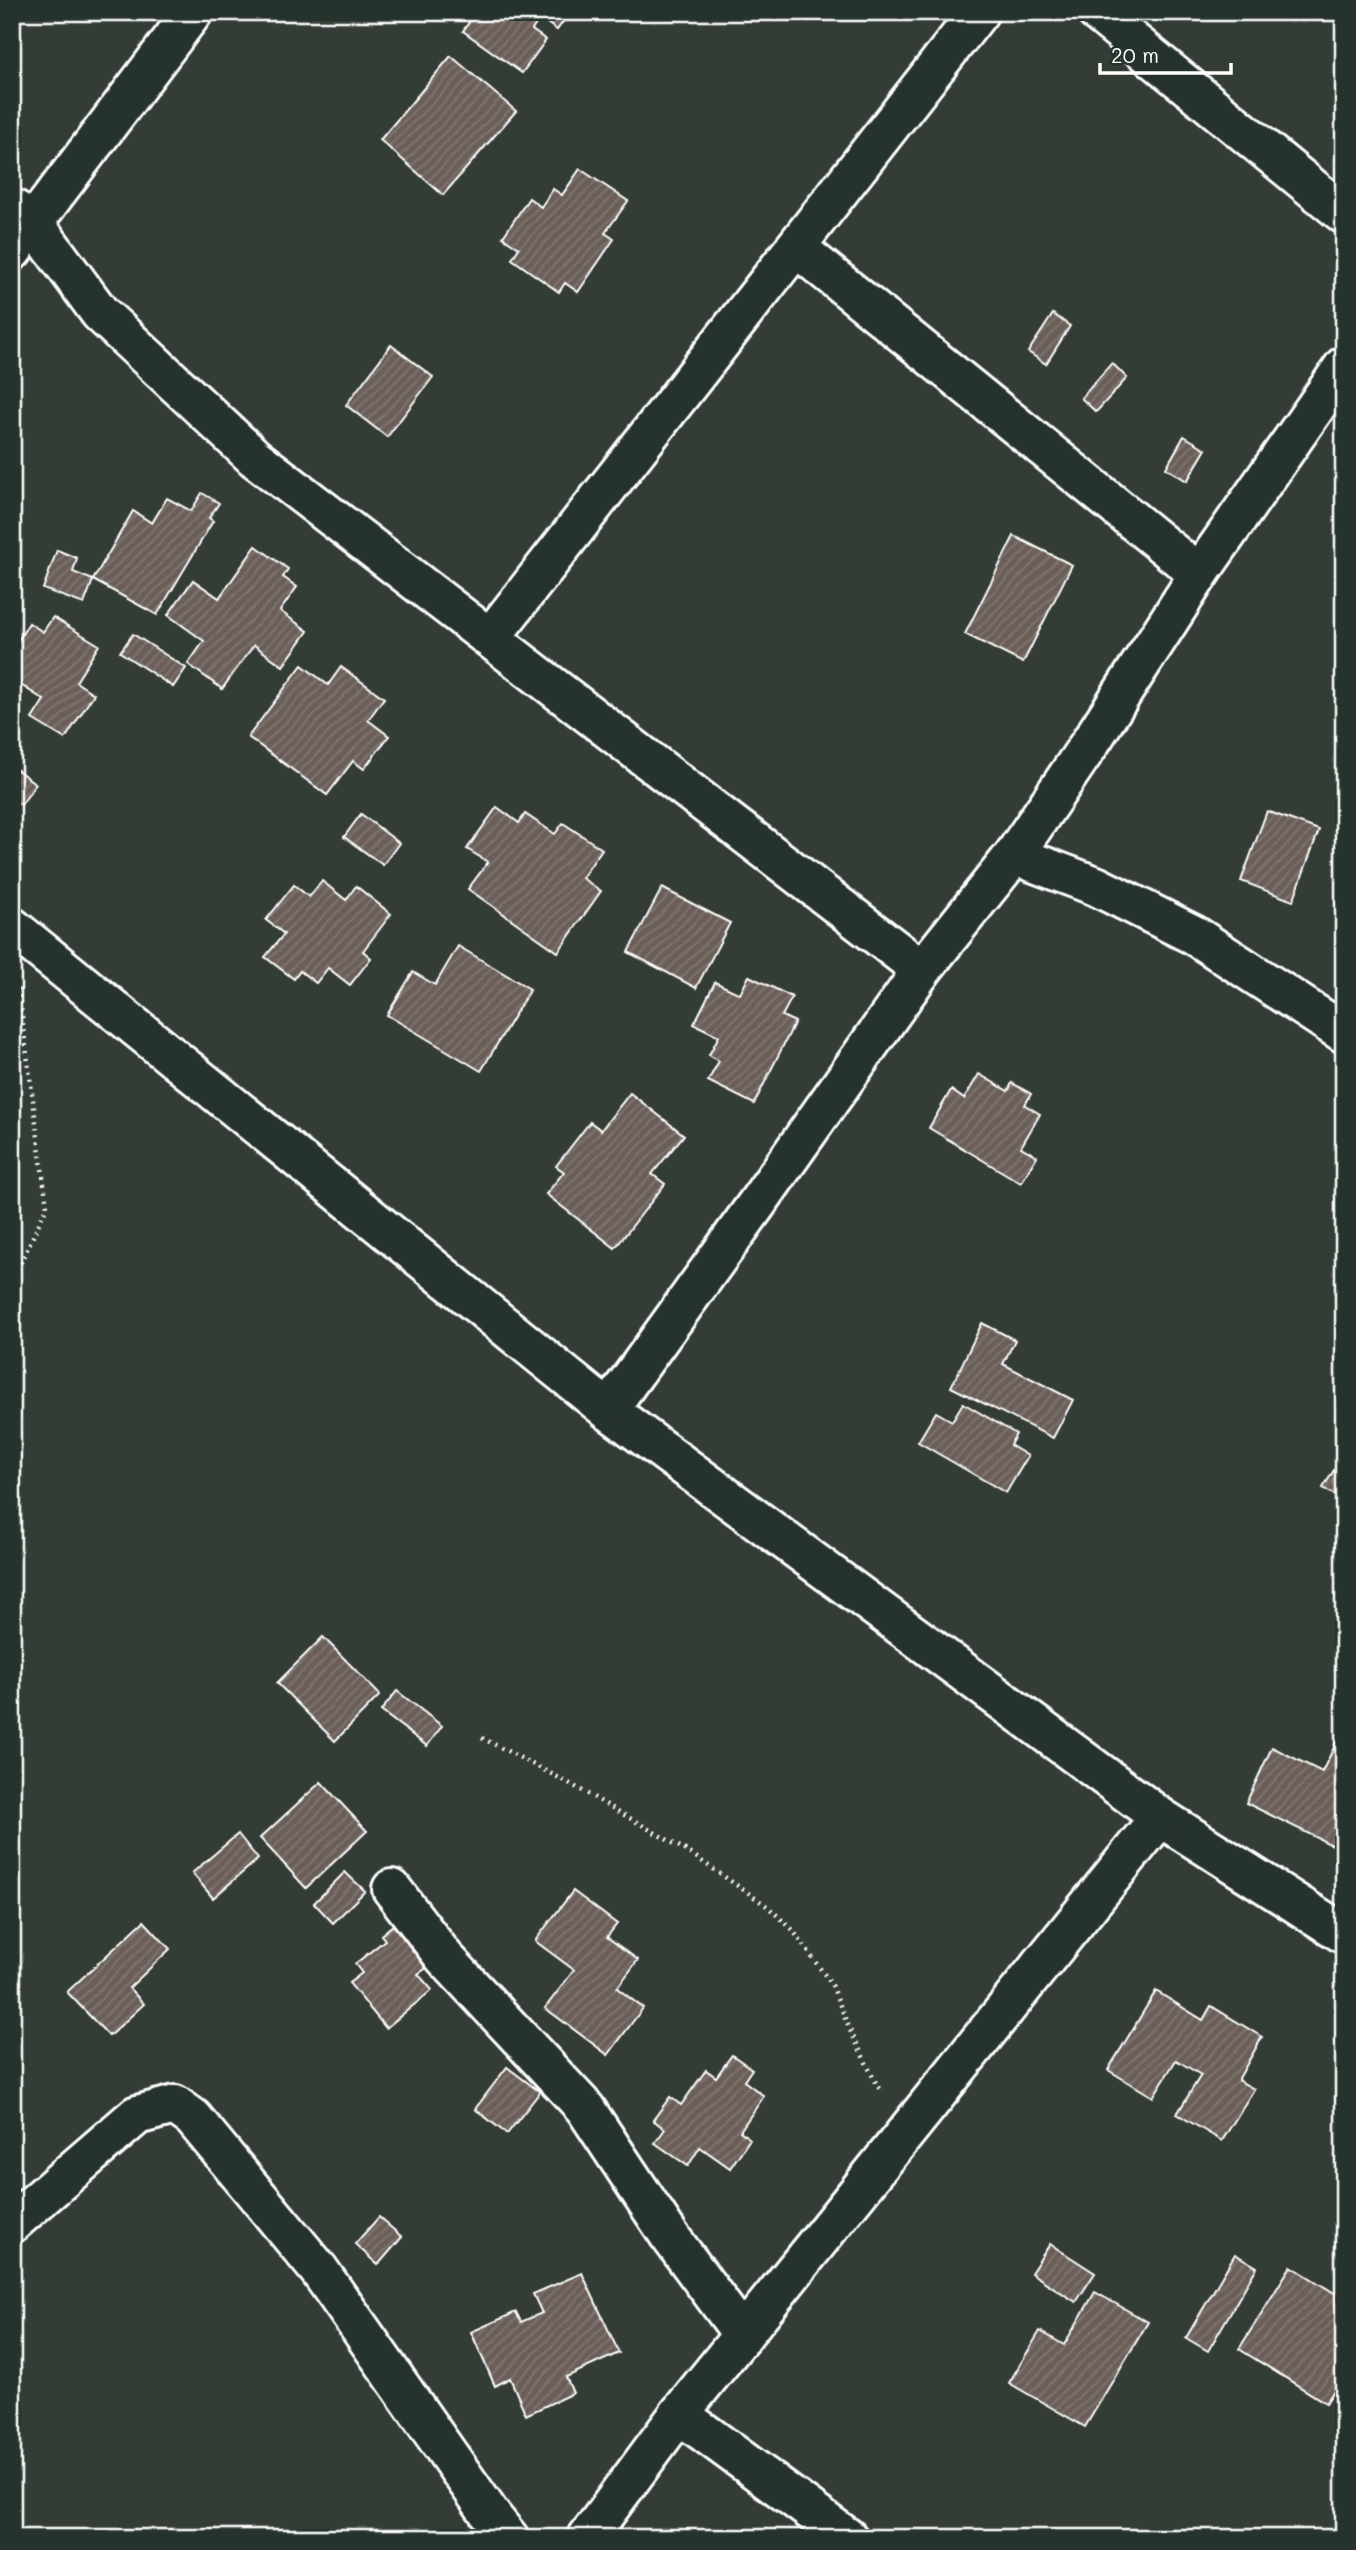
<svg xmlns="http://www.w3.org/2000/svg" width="1356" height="2550" viewBox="0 0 1356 2550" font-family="Mali,sans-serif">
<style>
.building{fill:url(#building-hatch);stroke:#fff;stroke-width:2}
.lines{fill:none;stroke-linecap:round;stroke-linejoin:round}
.minor-casing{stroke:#fff;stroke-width:44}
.path{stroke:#fff;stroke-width:4.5;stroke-dasharray:2 5;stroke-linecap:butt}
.minor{stroke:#26332d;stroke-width:38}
</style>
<defs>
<pattern id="building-hatch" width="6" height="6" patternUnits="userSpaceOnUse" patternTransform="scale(1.75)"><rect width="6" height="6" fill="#6b5e59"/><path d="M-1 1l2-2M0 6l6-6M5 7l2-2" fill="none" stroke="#817672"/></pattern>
</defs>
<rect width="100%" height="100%" fill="#343c36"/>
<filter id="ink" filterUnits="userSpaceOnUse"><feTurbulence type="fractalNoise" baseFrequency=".0143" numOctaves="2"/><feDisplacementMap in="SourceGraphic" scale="14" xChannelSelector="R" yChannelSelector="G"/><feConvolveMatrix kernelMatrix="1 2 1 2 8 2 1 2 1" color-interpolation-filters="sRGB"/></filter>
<g filter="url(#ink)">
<g class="building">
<polygon points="570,12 557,30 540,18 532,30 546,40 522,73 463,31 476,12"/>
<polygon points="451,56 516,111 443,195 380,140"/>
<polygon points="580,169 628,201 605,233 614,239 578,292 565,283 559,292 512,259 519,248 503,237 529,198 541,207 553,189 562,195"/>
<polygon points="1053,314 1070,326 1046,364 1028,352"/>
<polygon points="391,345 433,377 387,437 346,405"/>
<polygon points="1112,363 1127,378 1096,412 1081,398"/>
<polygon points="1184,436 1206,449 1187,481 1166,468"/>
<polygon points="202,493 219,503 209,518 213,521 157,615 93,580 133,511 152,523 167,498 191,511"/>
<polygon points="1014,536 1072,565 1023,663 965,634"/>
<polygon points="256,546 288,569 283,577 297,587 280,611 308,631 283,666 254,645 222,689 188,664 204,641 168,615 193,580 219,598"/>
<polygon points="57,550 77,558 73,572 93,580 84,604 43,589"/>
<polygon points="53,617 99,645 76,682 94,694 65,739 32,719 44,700 19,684 12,695 12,650 29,623 43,632"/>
<polygon points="133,634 186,668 173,687 120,652"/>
<polygon points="302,665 328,685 341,667 384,698 368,720 389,736 364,769 353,761 327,795 248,737"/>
<polygon points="12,766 36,784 21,805 12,799"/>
<polygon points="497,807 519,823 525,814 555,834 563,823 602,849 582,878 601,891 558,952 468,889 488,862 467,849"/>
<polygon points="1267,811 1319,830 1293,901 1241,881"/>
<polygon points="361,814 399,843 383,865 344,837"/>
<polygon points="322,881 346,900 356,886 391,914 363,951 371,958 350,985 328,968 316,983 300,971 294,979 265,957 284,934 266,920 294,885 309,897"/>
<polygon points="662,888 730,923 696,988 628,952"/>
<polygon points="458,946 530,989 481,1071 387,1015 413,972 435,985"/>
<polygon points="749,976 792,997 782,1016 795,1022 754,1104 708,1081 719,1061 709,1055 719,1036 694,1024 715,982 740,994"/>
<polygon points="979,1074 1008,1091 1012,1083 1031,1094 1025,1105 1040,1114 1021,1147 1037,1156 1021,1183 929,1128 951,1090 964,1099"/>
<polygon points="630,1093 684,1135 652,1174 665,1184 615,1248 546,1194 564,1172 556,1166 590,1122 601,1130"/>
<polygon points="982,1323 1015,1340 1003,1364 1073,1400 1053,1438 951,1387"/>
<polygon points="963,1403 1016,1434 1010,1445 1028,1456 1006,1493 918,1442 936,1412 952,1421"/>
<polygon points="1344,1454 1344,1501 1323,1488"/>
<polygon points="323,1637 380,1695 335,1741 277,1683"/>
<polygon points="397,1691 442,1726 427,1746 381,1711"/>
<polygon points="1340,1735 1344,1736 1344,1851 1246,1803 1272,1747 1322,1772"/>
<polygon points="321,1782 367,1831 306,1888 260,1838"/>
<polygon points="238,1834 258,1859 213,1898 192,1873"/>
<polygon points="345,1872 365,1891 333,1923 314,1903"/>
<polygon points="573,1891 617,1924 607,1937 638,1960 617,1988 643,2008 608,2055 545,2008 574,1970 535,1941"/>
<polygon points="144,1921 170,1949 129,1988 144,2004 109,2036 67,1992"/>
<polygon points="393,1925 428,1967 418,1974 432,1990 386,2028 349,1983 362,1973 355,1964 385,1940 381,1935"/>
<polygon points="1156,1991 1203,2020 1211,2006 1262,2037 1238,2080 1254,2089 1222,2141 1177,2114 1201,2075 1176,2060 1153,2097 1108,2070"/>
<polygon points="732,2055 752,2069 744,2081 764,2096 740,2131 750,2139 730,2168 700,2147 688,2166 655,2143 665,2129 653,2120 670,2097 681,2105 706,2070 716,2077"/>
<polygon points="507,2067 540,2092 507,2134 475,2109"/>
<polygon points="379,2217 402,2237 378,2265 355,2244"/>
<polygon points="1050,2244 1095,2273 1076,2302 1031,2273"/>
<polygon points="1235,2254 1257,2267 1208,2351 1186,2338"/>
<polygon points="1291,2266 1344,2299 1344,2374 1326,2403 1239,2349"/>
<polygon points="582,2273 619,2353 566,2377 573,2393 526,2415 510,2378 495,2386 471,2332 516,2312 521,2322 542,2313 533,2294"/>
<polygon points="1095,2292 1148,2322 1085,2427 1009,2383 1040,2331 1064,2345"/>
</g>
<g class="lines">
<g class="minor-casing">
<g id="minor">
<polyline points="1097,12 1344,214"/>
<polyline points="12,208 33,222 100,313 255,458 922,970"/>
<polyline points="796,247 1199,574"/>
<polyline points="12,251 193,12"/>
<polyline points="490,638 979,12"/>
<polyline points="1014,855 1096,886 1194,935 1344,1033"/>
<polyline points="12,927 608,1410 1160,1817 1344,1934"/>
<polyline points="608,1410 756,1205 922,970 1014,855 1090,743 1199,574 1344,366"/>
<polyline points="392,1889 444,1957 585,2108 669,2235 743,2335"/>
<polyline points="12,2223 137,2115 175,2105 193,2118 319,2270 492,2517 509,2538"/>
<polyline points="679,2414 848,2538"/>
<polyline points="587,2538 679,2414 1160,1817"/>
</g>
</g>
<g class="path">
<polyline points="12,1282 47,1206 18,986"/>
<polyline points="482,1738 567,1782 687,1851 767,1906 792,1929 832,1985 849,2028 878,2087 883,2092"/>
</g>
<use href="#minor" class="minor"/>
</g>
</g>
<rect width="1356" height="2550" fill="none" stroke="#26332d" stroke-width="42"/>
<rect x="21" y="21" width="1314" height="2508" fill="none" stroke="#fff" stroke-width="2.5" filter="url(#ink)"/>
<path d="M1100 63v10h131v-10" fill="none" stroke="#ffffff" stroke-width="3.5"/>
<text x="1111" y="63" font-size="21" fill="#ffffff" stroke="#26332d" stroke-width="5" paint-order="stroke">20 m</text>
</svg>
